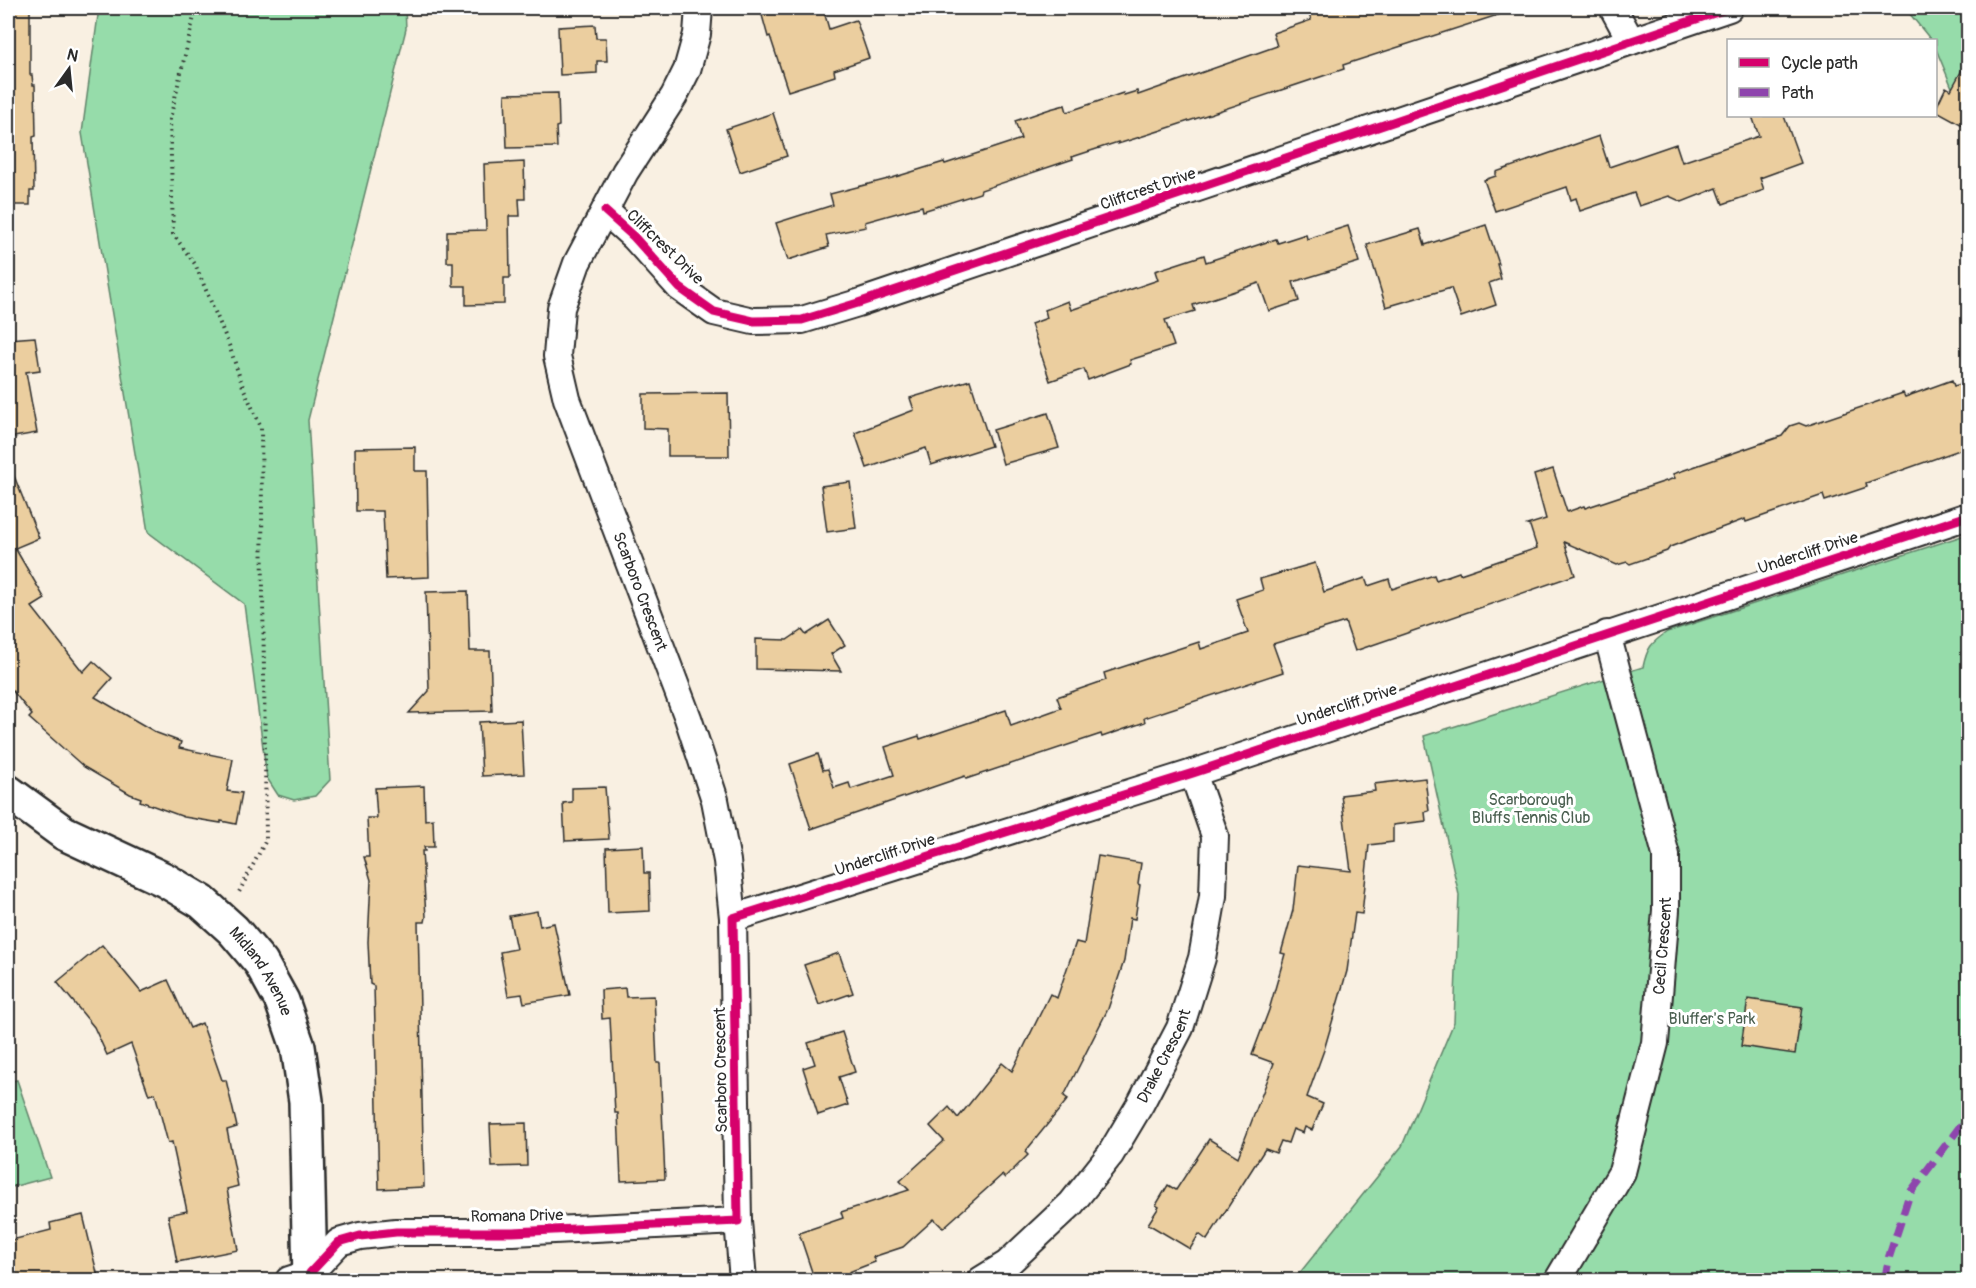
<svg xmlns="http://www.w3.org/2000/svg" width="1976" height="1288" viewBox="0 0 1976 1288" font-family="Pangolin,sans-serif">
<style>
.green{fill:#96dcaa;stroke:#60846a;stroke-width:1.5}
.building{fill:#ebce9f;stroke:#2b2b2b;stroke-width:1.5}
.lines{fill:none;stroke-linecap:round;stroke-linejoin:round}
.minor-casing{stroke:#2b2b2b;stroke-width:30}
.tertiary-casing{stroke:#2b2b2b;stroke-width:38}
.path{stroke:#2b2b2b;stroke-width:4;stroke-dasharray:1.5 4.5;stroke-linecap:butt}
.minor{stroke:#fff;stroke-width:26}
.tertiary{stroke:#fff;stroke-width:33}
.quiet{stroke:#8e44ad;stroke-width:8;stroke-dasharray:15 8;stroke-linecap:butt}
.cycleway-casing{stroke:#fff;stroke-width:13}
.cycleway{stroke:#d6006c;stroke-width:9}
.labels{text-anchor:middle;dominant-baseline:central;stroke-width:6;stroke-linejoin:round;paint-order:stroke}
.street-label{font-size:16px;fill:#2b2b2b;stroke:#fff}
.park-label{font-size:16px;fill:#4b6051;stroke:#fff}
</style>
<rect width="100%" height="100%" fill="#f9f0e2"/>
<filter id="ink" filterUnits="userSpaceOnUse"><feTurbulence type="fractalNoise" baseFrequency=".0167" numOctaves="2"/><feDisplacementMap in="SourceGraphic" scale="12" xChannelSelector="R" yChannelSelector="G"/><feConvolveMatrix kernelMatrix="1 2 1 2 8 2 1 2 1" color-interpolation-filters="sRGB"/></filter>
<g filter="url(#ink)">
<g class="green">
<polygon points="99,8 405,8 406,29 308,420 330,780 315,796 294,800 278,795 267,778 244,604 148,532 82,133"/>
<polygon points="1905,8 1968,8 1968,126 1936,49 1936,40 1931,40"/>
<path d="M1968,534v746h-674l108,-134 52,-124 5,-127 -35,-159 219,-69c4,-19 8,-24 24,-35z"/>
<polygon points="17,1080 50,1177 8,1188 8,1082"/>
</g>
<g class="building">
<polygon points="760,8 823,8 829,29 856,20 869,58 834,70 835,76 788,91 770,36 768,37"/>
<polygon points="1307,8 1506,8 1507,12 1343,65 1344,69 1159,131 1118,144 1118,142 1072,157 1073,159 981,190 980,193 923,211 922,206 865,222 866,227 826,235 829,247 788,260 776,223 833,205 830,194 892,178 944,162 945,164 1021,139 1015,121 1050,109 1065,105 1067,112 1123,93 1124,95 1137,91 1138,95 1277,46 1273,33 1311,20"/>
<polygon points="8,9 30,9 30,75 32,75 33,85 35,85 36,136 33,137 34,191 30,191 30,205 8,205"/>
<polygon points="595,25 596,38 606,38 607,61 597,61 597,73 560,75 558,27"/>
<polygon points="1968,59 1968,128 1935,110 1946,87 1951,90"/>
<polygon points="558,93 559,126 556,127 557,147 507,148 505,94"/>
<polygon points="773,113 787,156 740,172 726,129"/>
<polygon points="1752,116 1784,116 1801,163 1760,178 1764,190 1723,204 1717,188 1682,202 1669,196 1639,206 1634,193 1580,211 1576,198 1571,200 1567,187 1495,211 1484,180 1496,176 1496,172 1599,136 1609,167 1676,144 1682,162 1759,136"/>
<polygon points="524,162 525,199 519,199 520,216 509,216 510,278 504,278 504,304 466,305 466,286 453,286 453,262 447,262 447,231 486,230 484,164"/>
<polygon points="1486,225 1499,264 1497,264 1501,279 1489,283 1496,305 1461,317 1451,288 1386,307 1367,245 1420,229 1425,245"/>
<polygon points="1348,226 1359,262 1293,282 1299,301 1269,311 1259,283 1193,305 1195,311 1165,320 1174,346 1130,360 1131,364 1088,380 1084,369 1050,381 1031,324 1047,318 1045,310 1068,301 1071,310 1158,280 1155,271 1204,255 1206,262 1276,239 1278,243 1306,234 1307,239"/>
<polygon points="35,337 40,370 26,372 37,433 8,438 8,339"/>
<polygon points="970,380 991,446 931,465 926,448 867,468 855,433 914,410 910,398"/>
<polygon points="1952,380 1954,386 1968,382 1968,447 1866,483 1867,487 1825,501 1823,495 1746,522 1745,519 1670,547 1667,551 1630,564 1627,562 1617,565 1564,542 1575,575 1355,651 1345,622 1273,644 1283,672 1144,718 1145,722 1102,737 1101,734 966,779 965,776 811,829 790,764 818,754 823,770 828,769 834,788 849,783 851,789 894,775 885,747 919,736 920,739 1006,710 1011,726 1061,708 1057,697 1106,680 1104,673 1199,642 1201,649 1248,633 1236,599 1263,590 1260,579 1315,563 1324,592 1365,578 1368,586 1389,579 1392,589 1434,575 1436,580 1459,572 1460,574 1537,548 1530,526 1527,525 1546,519 1534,475 1553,469 1567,512 1584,506 1585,508 1675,478 1673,474 1782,436 1790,426 1799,423 1806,426 1903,393 1905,397"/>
<polygon points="728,393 729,456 668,456 668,429 643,428 643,394"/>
<polygon points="1048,413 1059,448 1003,464 993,430"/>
<polygon points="415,447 415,471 427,471 429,577 386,579 383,511 356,511 355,448"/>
<polygon points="8,461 39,538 15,548 45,599 32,607 83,672 93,661 112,678 95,697 157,733 181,742 179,748 233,759 227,791 242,793 236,824 221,821 221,823 184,817 140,801 141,798 130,794 84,767 29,718 32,715 8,685"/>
<polygon points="850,482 856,528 827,532 821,486"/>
<polygon points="468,591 470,651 490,651 492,711 409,713 429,691 426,592"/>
<polygon points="829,620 845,645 831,654 841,671 756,669 756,639 787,640 802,630 806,635"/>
<polygon points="521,720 524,774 482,776 479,722"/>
<polygon points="1425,778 1429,811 1425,812 1426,821 1393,825 1393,842 1369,845 1362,914 1355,913 1347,971 1324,1050 1307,1097 1323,1104 1312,1130 1305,1127 1303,1133 1293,1129 1288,1143 1281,1141 1276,1153 1265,1149 1207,1240 1199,1234 1190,1249 1148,1224 1159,1207 1156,1205 1168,1185 1176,1190 1209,1139 1238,1157 1274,1063 1252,1055 1269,1010 1285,954 1281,953 1293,910 1298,865 1351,871 1341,795 1375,791 1374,784"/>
<polygon points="424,786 425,820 433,819 434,847 424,847 425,851 422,851 426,917 425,922 418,922 424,1187 379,1189 374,986 370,984 368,942 371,880 364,857 369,857 367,818 377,818 375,788"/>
<polygon points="605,787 609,839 565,841 563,803 572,802 572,788"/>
<polygon points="643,846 644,873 649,873 650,911 608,913 606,848"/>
<polygon points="1098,856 1141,863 1138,884 1140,885 1135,919 1130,918 1124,961 1108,1009 1064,1096 1068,1099 1025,1152 1028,1155 1005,1178 1002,1175 943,1228 934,1219 903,1247 873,1257 875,1262 849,1272 850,1275 836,1281 815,1281 799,1233 843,1218 841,1212 909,1190 900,1181 944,1141 930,1126 949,1107 958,1118 1002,1063 1012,1071 1050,994 1057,998 1076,942 1084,944"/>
<polygon points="537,911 540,926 554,923 570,995 524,1003 522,994 508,996 500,952 516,949 509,916"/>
<polygon points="102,945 141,992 168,980 190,1028 202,1023 222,1080 226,1080 237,1127 227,1130 238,1186 227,1189 238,1250 177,1262 168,1215 187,1211 172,1142 168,1143 155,1093 149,1095 131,1044 107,1055 94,1027 57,982"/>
<polygon points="839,953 853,993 819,1005 804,965"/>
<polygon points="625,988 626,997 654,996 657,1063 660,1063 665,1179 621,1181 618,1113 615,1113 610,1018 602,1019 601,990"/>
<polygon points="1748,999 1802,1007 1795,1054 1741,1046"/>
<polygon points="842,1032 855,1072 839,1077 848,1105 818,1115 803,1068 815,1064 808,1043"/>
<polygon points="526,1123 527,1166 492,1167 490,1124"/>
<polygon points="83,1215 99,1281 8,1281 8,1241 51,1230 50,1223"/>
</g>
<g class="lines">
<g class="minor-casing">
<g id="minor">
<path id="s1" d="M699,8l-2,26 -10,36 -13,26 -49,76 -48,91 -16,45 -4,48 10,43 121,319 27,82 12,61 6,57 5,303 5,59"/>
<polyline points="1613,8 1631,41"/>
<polyline points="605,211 634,237 680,288 714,312 753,321 802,320 858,303 1729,8"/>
<polyline points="733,918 1193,773 1968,516"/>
<polyline points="289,1280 310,1273 339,1242 360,1236 396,1232 513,1232 738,1221"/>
<path id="s2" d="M981,1280l26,-16 64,-60 39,-49 31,-52 39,-75 22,-70 11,-62 2,-60 -22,-63"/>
<path id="s3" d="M1558,1280l64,-108 33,-129 11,-133v-55l-59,-221"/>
</g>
</g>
<g class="tertiary-casing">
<g id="tertiary">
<path id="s4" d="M8,792l56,41 101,47 37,22 31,28 28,33 21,38 16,46 8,54 4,179"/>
</g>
</g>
<polyline class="path" points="196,8 170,119 173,234 195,264 229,345 243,387 261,427 266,840 238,894"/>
<use href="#minor" class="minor"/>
<use href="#tertiary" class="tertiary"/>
<polyline class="quiet" points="1885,1280 1889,1257 1910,1193 1968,1116"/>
<g class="cycleway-casing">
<g id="cycleway">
<polyline points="605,211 634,237 680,288 714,312 753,321 802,320 858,303 1729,8"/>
<polyline points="310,1280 310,1273 339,1242 360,1236 396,1232 513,1232 738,1221 733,918 1193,773 1968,516"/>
</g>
</g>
<use href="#cycleway" class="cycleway"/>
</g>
</g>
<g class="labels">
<g class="street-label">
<text transform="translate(1148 189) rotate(-19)">Cliffcrest Drive</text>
<text transform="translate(665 247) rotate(44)">Cliffcrest Drive</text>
<text transform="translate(1808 553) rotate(-18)">Undercliff Drive</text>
<text stroke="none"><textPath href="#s1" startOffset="632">Scarboro Crescent</textPath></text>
<text transform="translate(1347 705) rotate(-18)">Undercliff Drive</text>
<text transform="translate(885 855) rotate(-18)">Undercliff Drive</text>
<text stroke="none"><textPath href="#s3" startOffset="356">Cecil Crescent</textPath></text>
<text stroke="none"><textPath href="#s4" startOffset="316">Midland Avenue</textPath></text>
<text stroke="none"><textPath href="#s2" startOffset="294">Drake Crescent</textPath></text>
<text transform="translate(721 1070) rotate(-91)">Scarboro Crescent</text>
<text transform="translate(517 1216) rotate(-1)">Romana Drive</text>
</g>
<g class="park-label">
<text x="1531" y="800">Scarborough<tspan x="1531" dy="18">Bluffs Tennis Club</tspan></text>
<text x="1712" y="1019">Bluffer's Park</text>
</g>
</g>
<rect width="1976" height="1288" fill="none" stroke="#fff" stroke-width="30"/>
<rect x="15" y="15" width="1946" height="1258" fill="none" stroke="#2b2b2b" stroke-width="2" filter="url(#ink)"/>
<rect x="1727" y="39" width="210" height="78" fill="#ffffff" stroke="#aaaaaa" stroke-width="1.5"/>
<rect x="1739" y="58" width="30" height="9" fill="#d6006c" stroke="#aaaaaa" stroke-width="1.5"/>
<text x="1781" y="69" font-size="18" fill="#2b2b2b">Cycle path</text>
<rect x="1739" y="88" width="30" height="9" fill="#8e44ad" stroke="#aaaaaa" stroke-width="1.5"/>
<text x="1781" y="99" font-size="18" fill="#2b2b2b">Path</text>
<g transform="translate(69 69) rotate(15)" stroke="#ffffff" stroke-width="4.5" paint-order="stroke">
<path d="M0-4.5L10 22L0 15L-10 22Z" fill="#2b2b2b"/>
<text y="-9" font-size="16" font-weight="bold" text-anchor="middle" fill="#2b2b2b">N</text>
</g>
</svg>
